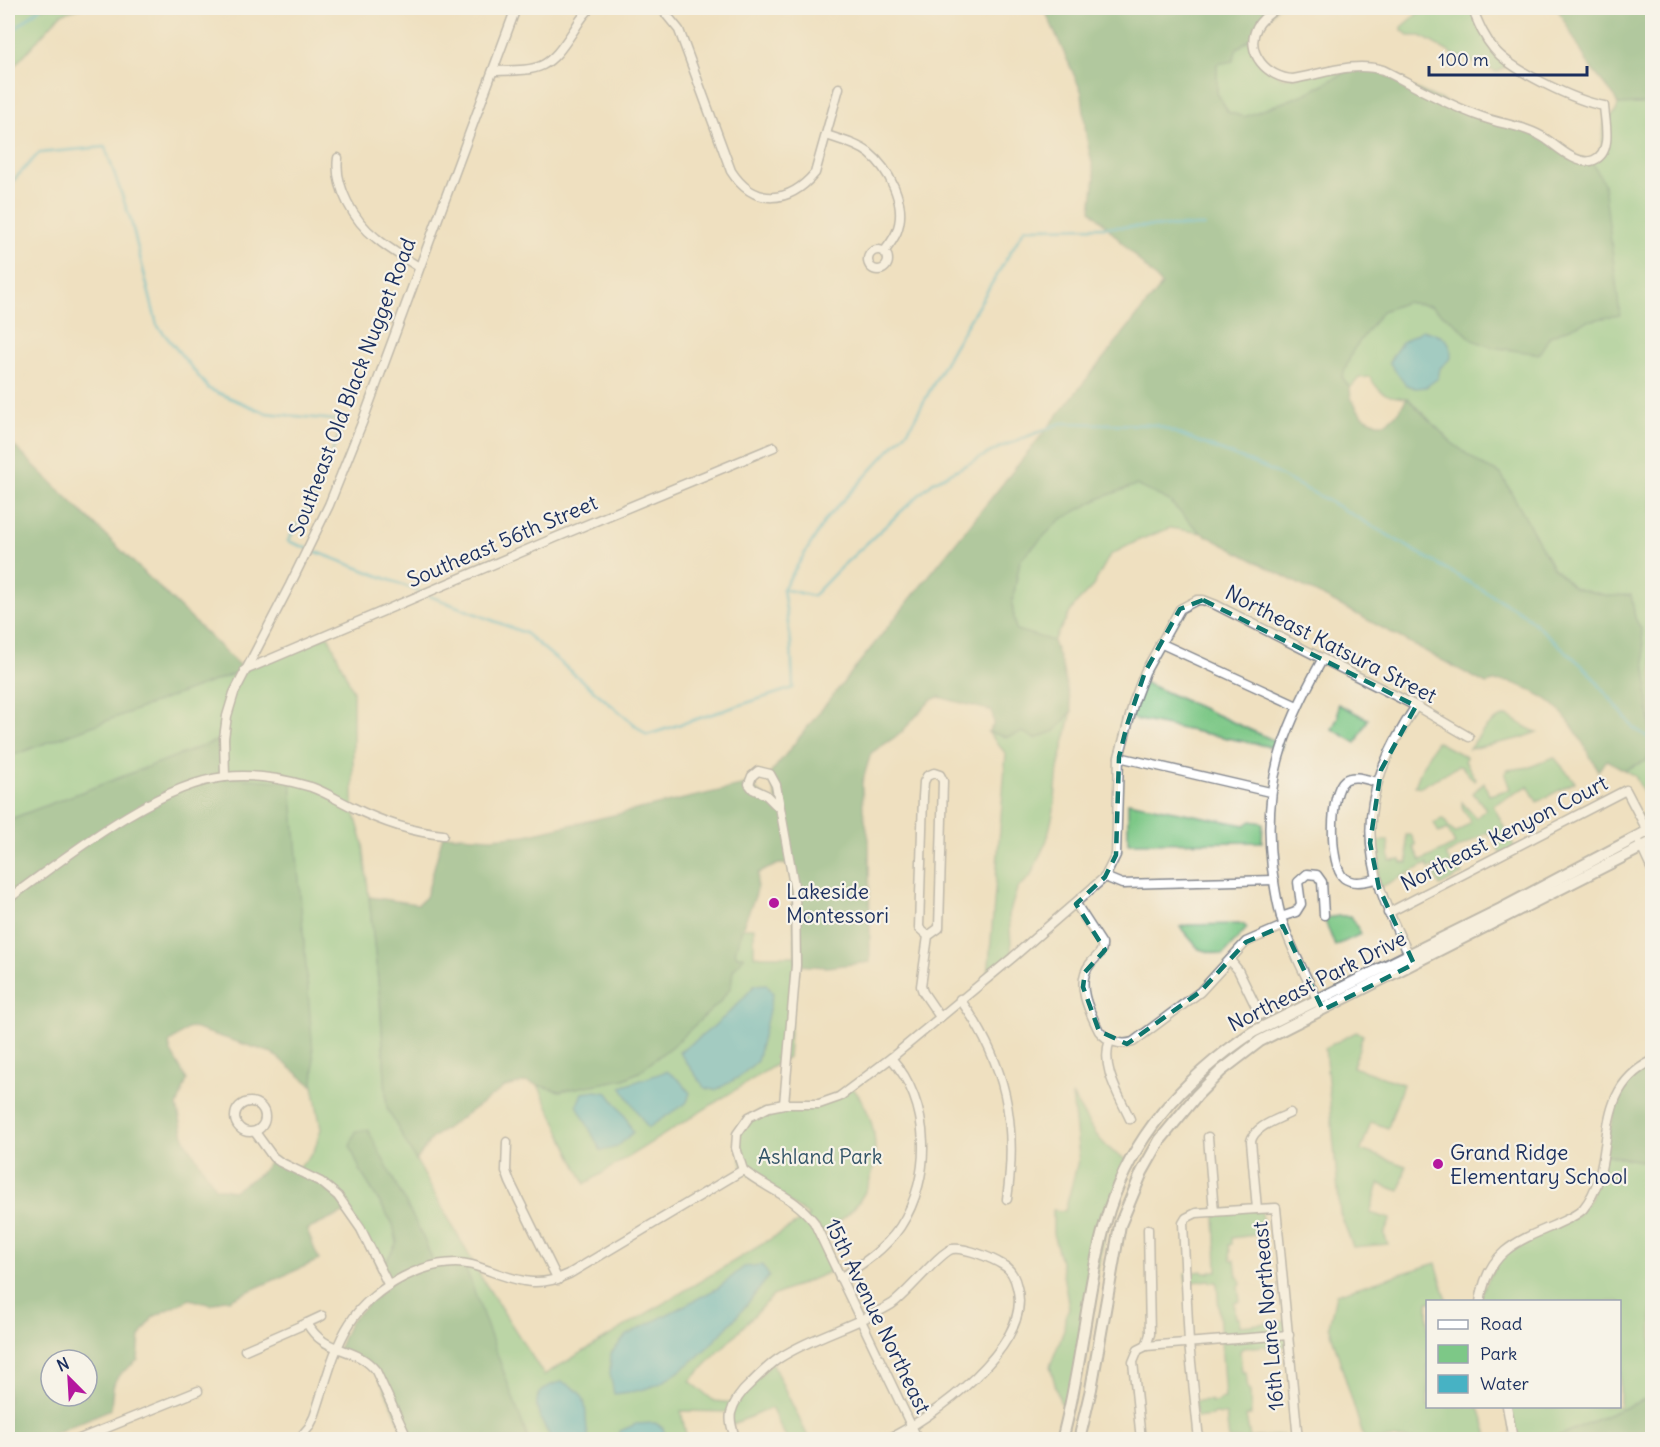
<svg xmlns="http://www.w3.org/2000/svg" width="1660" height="1447" viewBox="0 0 1660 1447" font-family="Delius,sans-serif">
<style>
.green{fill:#7dc887;stroke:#4c7c72;stroke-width:1.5}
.forest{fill:#66ac74;stroke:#406e69;stroke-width:1.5;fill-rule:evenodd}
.water{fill:#47b2c4;stroke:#317091;stroke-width:1.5}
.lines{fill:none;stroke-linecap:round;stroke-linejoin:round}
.stream{stroke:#47b2c4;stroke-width:3}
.minor-casing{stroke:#85888f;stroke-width:11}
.tertiary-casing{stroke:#85888f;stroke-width:14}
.minor{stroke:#fff;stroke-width:8}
.tertiary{stroke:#fff;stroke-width:10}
.marked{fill:none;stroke:#0f766e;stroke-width:4.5;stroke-dasharray:12 8;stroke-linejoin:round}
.poi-dot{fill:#b5179e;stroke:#f7f3e8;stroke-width:2}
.labels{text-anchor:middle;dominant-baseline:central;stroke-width:4.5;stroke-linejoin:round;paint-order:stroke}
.street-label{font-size:21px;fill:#1b2f5e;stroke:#f7f3e8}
.poi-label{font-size:21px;fill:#1b2f5e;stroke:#f7f3e8;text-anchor:start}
.park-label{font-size:21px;fill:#345568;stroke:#f7f3e8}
</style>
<rect width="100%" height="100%" fill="#f7f3e8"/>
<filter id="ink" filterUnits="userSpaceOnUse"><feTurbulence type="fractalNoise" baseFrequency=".0167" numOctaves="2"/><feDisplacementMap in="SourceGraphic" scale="12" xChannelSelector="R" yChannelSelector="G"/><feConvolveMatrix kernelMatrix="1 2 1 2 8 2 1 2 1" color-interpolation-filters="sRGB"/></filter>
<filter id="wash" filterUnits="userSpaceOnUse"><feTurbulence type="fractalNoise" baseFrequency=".008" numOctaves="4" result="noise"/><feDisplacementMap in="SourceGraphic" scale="24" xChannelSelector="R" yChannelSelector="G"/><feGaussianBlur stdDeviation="1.35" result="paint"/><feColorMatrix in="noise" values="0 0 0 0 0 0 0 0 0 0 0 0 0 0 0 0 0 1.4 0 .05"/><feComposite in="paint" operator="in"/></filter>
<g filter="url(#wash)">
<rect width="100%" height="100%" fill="#efe0c0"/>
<g class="green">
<polygon points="8,8 81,8 61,14 8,73"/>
<polygon points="1424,8 1472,8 1481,29 1510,64 1497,72 1454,55 1421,36 1409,36 1402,30 1402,27"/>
<polygon points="1254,36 1259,61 1283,78 1356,67 1305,94 1244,117 1228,112 1217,93 1217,64"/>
<path d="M1652,103v633l-5,-43 1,-8 -7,-56 -6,-11 -4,-23 -22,1 -35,-8 -22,-22 -51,-92 -19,-9 -30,-22 -44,-45c-20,-1 -28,-3 -38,-21l-11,1 -9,10 -8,-11 11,-27 29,-39 24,-9 24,4 24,16 19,18 77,-4 37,-15 32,-6 -29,-154 10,-5 5,-37c8,-3 11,-5 13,-14z"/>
<polygon points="1136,485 1168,500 1201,533 1170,528 1139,540 1110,555 1093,586 1074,606 1053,641 1016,630 1012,604 1020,560 1060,519 1100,498"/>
<path d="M328,635l25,56v117l10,35 17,156 7,109 94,169 63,98 265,-159 -66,-46 -6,-36 22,-23 53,-6 40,-18c32,37 31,94 -5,128 -8,7 -18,13 -28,18l17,36 -63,27 -83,85 24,20 20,2 38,-40 37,76h-22l-16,-31 -40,17v-13l-50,-1 6,28h-159l-94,-174 -12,-30 -54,-104 -7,41 32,52 4,18 -10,18 -10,3 -27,-53 -53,-40 17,-19 7,-22 -8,-43 1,-21 -89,-288 -1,-39 -216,82v-63l236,-87z"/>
<polygon points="1141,681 1282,744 1281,749 1129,718"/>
<polygon points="1338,704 1368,719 1356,743 1332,729 1338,717"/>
<polygon points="1072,711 1058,769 1054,810 1047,840 1030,877 1017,889 1009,915 1012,958 988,977 1006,754 988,732 1007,737 1023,732 1055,731"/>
<path d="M1507,716c11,4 18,13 30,16l-15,6 -53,11c11,-14 19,-29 38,-33z"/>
<polygon points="1436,741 1466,757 1465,761 1476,779 1474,781 1462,767 1458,766 1421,787 1415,786 1422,767"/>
<polygon points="1652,751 1652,829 1639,816 1651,808 1635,776 1624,770 1646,761"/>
<polygon points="1554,757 1575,782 1537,802 1528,786 1493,805 1515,848 1501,855 1496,844 1498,843 1494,835 1491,837 1488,832 1446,855 1451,865 1457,862 1463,874 1440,886 1435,876 1437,875 1433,867 1429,869 1427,864 1379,888 1370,843 1388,840 1390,861 1401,860 1402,863 1408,863 1406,835 1411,835 1416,845 1413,847 1421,861 1455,844 1447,829 1439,833 1434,823 1443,818 1451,830 1456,833 1471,822 1462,807 1462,802 1476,818 1486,809 1473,793 1484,782 1489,795 1510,789 1505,775 1507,770 1530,767"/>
<polygon points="1128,802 1245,825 1251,821 1263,823 1262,842 1128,843"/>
<polygon points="1339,916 1351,916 1361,934 1335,946 1324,918"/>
<polygon points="1243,924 1247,928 1223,955 1199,949 1180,927 1187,925"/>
<polygon points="742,928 754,928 754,956 796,956 788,1057 585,1184 538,1085 560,1091 624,1079 639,1072 673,1045 719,1003 730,987 733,970 744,957 737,956 735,952"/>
<polygon points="1356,1032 1363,1035 1353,1067 1403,1084 1388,1128 1371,1122 1361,1150 1406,1166 1400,1191 1379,1184 1370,1213 1391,1219 1384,1234 1388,1244 1353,1247 1340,1213 1325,1048"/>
<path d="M1072,1095c15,25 29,57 59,66l-21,48 -41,201 -9,-8 -10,-36 14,-36 1,-13 4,-9 -9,-50 -7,-24v-24l12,1 14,-54z"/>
<polygon points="1603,1154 1652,1163 1652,1439 1649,1397 1551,1439 1513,1439 1507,1407 1620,1406 1620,1302 1480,1302 1481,1294 1502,1253 1576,1215 1590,1199"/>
<polygon points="1262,1208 1263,1234 1232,1238 1232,1244 1229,1245 1231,1260 1235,1260 1237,1277 1240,1278 1241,1285 1238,1286 1240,1301 1234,1302 1236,1318 1239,1318 1240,1326 1287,1321 1290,1346 1267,1348 1266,1346 1243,1348 1240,1351 1242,1372 1246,1372 1248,1389 1250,1389 1251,1415 1246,1416 1250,1438 1283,1435 1283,1439 1229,1439 1226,1415 1213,1414 1212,1416 1197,1418 1195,1401 1211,1400 1211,1402 1219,1401 1220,1399 1225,1398 1217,1282 1210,1282 1209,1280 1186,1283 1185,1273 1203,1271 1203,1273 1210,1273 1211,1271 1217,1271 1215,1212"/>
<polygon points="1436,1263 1447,1301 1428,1302 1428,1406 1479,1407 1489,1439 1364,1439 1329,1326 1336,1294"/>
</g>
<g class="forest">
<path d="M1044,8h233l-23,28 -17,12 -4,13 -16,3v29l11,19 16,5 61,-23 51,-27 8,-1 100,44 64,19 37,23 25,9 5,6 9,17 16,131 -33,6 -37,15 -11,18 -48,-7 -18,-7 -19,-18 -24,-16 -24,-4 -24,9 -29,39 -11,27 8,11 1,10 11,18 15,7h9l13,-12 8,-13 45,45 30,22 19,9 51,92 22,22 35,8 22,-1 4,23 6,11 7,56 -1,8 5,58 -6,10 -22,9 -17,-10 -9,11c-13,-24 -26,-52 -48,-69 -6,-5 -14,-8 -20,-12 -16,-8 -27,-11 -44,-6l-137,-74 -148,-77 -33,-33 -32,-15 -36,13 -40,22 -40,40 -8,44 4,26 37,11 9,25 10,45 -17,20 -20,8 -12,-7 -16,5 -19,-5 6,-8 -2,-13 -53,-14 -8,3 -31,34 -29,19 -9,30 1,27 6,29 1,123 -43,5 -31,-2 -5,-100 -12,-1 -21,9 -2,21 -14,34 -7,24 2,4h7l-11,14 -2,17 -12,16 -46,42 -34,27 -15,7 -64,12 -34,-9 -21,5 -74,52 -15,22 -29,-53 -7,-109 -11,-102 49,7 8,-7 17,-62 49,3 34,-3 223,-51 29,23 -8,-33 392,-489 -71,-75 4,-33 -9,-41 -4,-43z"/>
<polygon points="1557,8 1652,8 1652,103 1618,105 1614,96 1590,67"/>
<polygon points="8,440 244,670 8,757"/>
<path d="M224,738l1,39 66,5 23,283 -1,21 -41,-33 -82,-26 -21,16 2,9 16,28 -10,26 8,34 30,47 18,4 27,-17 13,-17 48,25 29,28 -43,20 12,30 -90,40 -5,-1 -13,6 -21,-6 -37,18 -13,20 -2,23c-25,19 -25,17 -27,49l-70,30 -33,1v-620zM51,1360h36v36h-36z"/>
<polygon points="1652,1061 1652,1163 1603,1154 1621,1086"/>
<polygon points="368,1130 422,1235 434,1264 461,1262 468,1274 528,1439 408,1439 376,1371 338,1349 350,1321 388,1286 377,1263 387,1260 397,1242 393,1224 361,1172 350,1146 356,1131"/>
<polygon points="1650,1397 1652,1439 1551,1439"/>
</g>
<g class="water">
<path d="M1422,330c18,5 30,6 29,28l-11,10 -2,10 -12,9 -11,1 -10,-4 -16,-22 12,-19z"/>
<path d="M766,984l7,9 -16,68 -18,16 -23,13 -11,-2 -26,-36c30,-19 53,-40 76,-67z"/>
<polygon points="667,1071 680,1081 690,1093 687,1102 648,1128 621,1087"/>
<polygon points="596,1091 608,1093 625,1116 633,1132 617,1147 601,1151 577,1105 582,1093"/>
<path d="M762,1265l7,11c-25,34 -68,85 -105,105 -15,9 -33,11 -50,13l-4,-21 1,-20 16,-18 91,-47 26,-21z"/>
<path d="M562,1382c34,13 19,31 27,57h-37c-15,-23 -29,-49 10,-57z"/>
<polygon points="655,1423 663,1428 666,1439 619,1439 620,1431 636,1424"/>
</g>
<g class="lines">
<g class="stream">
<polyline points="8,35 40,8"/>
<polyline points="8,186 39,153 105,147 131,221 157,325 209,389 266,413 345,421 311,501 288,541 421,592"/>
<polyline points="783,589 813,596 839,569 933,482 1001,447 1061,423 1156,425 1268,469 1327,500 1524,614 1587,670 1634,728 1652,740"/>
<polyline points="427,595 525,633 647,735 793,688 791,643 783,589 826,519 909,429 953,348 1025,228 1204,226"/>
</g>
</g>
</g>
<g filter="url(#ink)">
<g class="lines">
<g class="minor-casing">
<g id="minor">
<path d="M661,8l18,22 52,141c23,36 58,33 84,2l24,-85"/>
<path d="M1277,8c-7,5 -15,10 -20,19 -13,26 11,51 36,52 29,-5 61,-18 90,-9 32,16 64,35 99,47 21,8 45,9 64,22 12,8 32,28 48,21 19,-8 11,-38 10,-54 -28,-5 -92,-35 -110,-57 -11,-13 -16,-27 -22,-41"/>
<path d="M493,71c49,-1 54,0 81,-41 5,-8 10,-17 17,-22"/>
<path d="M826,135c15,5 31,9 43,18 20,16 37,50 29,75 -2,9 -9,17 -14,24"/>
<path d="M338,158c-4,28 16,63 38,80 13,11 28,20 43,29"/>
<circle cx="878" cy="260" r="10"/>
<polyline points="1160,643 1297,706"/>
<polyline points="245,670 557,537 774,447"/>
<polyline points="1119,757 1270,792"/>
<polyline points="225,777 224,738 227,716 234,693 290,585 329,505 362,423 516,8"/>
<polyline points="779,808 766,795 753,789 749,784 752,776 758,771 770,774 776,785 795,891 796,965 784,1104"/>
<polyline points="1640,844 1652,870"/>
<polyline points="1105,877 1122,884 1274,880"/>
<path d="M1376,879c-10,2 -23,6 -32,-1 -15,-12 -15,-86 1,-98 9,-6 22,0 32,2"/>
<path d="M8,899c56,-40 148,-115 217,-122 28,-3 59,2 86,10 14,5 27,13 41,20 28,14 60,25 91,28"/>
<path d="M1076,904l26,40c1,10 -7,13 -12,20 -15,19 -1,47 9,67 8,10 21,15 34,11l67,-50 46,-50 37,-16"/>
<polyline points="1388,913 1626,790 1648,832"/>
<polyline points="1281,917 1296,912 1301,904 1298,882 1307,874 1317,875 1322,882 1324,915"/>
<polyline points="928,936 919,928 923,797 924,782 927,776 934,773 940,775 943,781 939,928 928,936 921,986 923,992 940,1017"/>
<path d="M1411,958c-52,-98 -58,-157 5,-252"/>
<polyline points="1230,960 1238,970 1260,1015"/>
<path d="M960,999c46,64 58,123 47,200"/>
<path d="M1320,1005c-12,-25 -27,-52 -36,-79 -7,-19 -9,-38 -12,-58 -10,-83 10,-136 50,-208"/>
<path d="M1110,1040c-10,27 9,55 20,79"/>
<circle cx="250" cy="1117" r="15"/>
<polyline points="255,1132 273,1157 280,1162 321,1182 338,1196 361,1229 389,1286"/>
<polyline points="1208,1137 1214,1212"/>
<polyline points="507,1142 506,1171 510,1182 558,1280"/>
<path d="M743,1170c25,20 50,25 71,52l104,218"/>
<polyline points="1257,1209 1276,1208 1298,1440"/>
<path d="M840,1278c23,-14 45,-29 60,-51 33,-50 31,-124 -9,-169"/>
<path d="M1480,1302c7,-49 34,-60 75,-77 10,-5 20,-8 28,-16 38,-46 4,-116 69,-148"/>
<polyline points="307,1323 322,1316"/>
<polyline points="1146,1346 1150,1334 1148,1229"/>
<path d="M245,1350l62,-27c18,33 48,21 69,48l32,69"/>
<polyline points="1507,1406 1513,1440"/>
<polyline points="77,1440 198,1391"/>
<path d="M298,1440l11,-13 5,-10c11,-31 18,-66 36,-94 21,-35 82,-69 122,-58 37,11 59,27 97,9l174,-104 -7,-22 1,-14 12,-17 20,-10 15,-3h35l20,-7 52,-39 121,-100 93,-81 11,-22 3,-98 15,-56 11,-29 35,-63 17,-9h6l13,5 200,101 53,31"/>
<path d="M736,1440c-3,-9 -7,-18 -5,-27 3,-12 11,-22 20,-30 8,-8 17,-17 27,-24 35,-23 78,-33 114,-55 15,-10 48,-52 60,-55 13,-2 40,9 51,16 8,4 12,13 14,22 17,59 -85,131 -131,153"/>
<polyline points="1141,1440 1133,1362 1138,1350 1146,1346 1289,1335"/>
<path d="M1199,1440l-10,-97 -6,-120 3,-5 10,-5 61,-4 -6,-68c4,-15 26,-21 39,-28"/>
</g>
</g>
<g class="tertiary-casing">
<g id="tertiary">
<path d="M1062,1440c21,-76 24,-155 47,-230 25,-77 78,-134 144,-178l248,-123 151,-80"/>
<polyline points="1079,1440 1091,1389 1120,1225 1142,1172 1160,1140 1197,1095 1221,1071 1260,1041 1652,842"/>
</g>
</g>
<use href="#minor" class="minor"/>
<use href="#tertiary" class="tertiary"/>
</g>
</g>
<path d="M0 0H1660V1447H0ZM1203,600l213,106 -35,64 -11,73 9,45 35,76 -91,46 -40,-84 -37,16 -46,50 -73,52 -28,-13 -16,-44 2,-15 20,-22 -29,-46 29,-27 11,-22 3,-98 8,-32 18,-53 35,-63z" fill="#efe0c0" fill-opacity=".55" fill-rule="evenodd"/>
<path class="marked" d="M1203,600l213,106 -35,64 -11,73 9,45 35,76 -91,46 -40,-84 -37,16 -46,50 -73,52 -28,-13 -16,-44 2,-15 20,-22 -29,-46 29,-27 11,-22 3,-98 8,-32 18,-53 35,-63z"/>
<g class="poi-dot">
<circle cx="774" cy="903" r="6"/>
<circle cx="1438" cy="1164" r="6"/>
</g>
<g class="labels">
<g class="street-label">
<text transform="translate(352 387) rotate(-69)">Southeast Old Black Nugget Road</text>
<text transform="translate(502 541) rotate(-23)">Southeast 56th Street</text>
<text transform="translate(1331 644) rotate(27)">Northeast Katsura Street</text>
<text transform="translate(1504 833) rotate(-27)">Northeast Kenyon Court</text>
<text transform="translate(1317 981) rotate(-27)">Northeast Park Drive</text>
<text transform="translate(878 1316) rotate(64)">15th Avenue Northeast</text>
<text transform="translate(1268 1316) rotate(-95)">16th Lane Northeast</text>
</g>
<g class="poi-label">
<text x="786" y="891">Lakeside<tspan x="786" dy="24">Montessori</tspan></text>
<text x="1450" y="1152">Grand Ridge<tspan x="1450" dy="24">Elementary School</tspan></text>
</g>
<g class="park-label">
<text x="820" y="1156">Ashland Park</text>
</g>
</g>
<rect width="1660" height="1447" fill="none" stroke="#f7f3e8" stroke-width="30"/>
<rect x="1426" y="1300" width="195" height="108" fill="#f7f3e8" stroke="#9fa5b1" stroke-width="1.5"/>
<rect x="1438" y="1320" width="30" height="9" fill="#ffffff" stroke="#9fa5b1" stroke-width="1.5"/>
<text x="1480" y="1330" font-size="18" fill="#1b2f5e">Road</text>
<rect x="1438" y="1345" width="30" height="18" fill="#7dc887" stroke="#9fa5b1" stroke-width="1.5"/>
<text x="1480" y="1360" font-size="18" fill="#1b2f5e">Park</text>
<rect x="1438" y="1375" width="30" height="18" fill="#47b2c4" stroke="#9fa5b1" stroke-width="1.5"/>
<text x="1480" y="1390" font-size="18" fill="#1b2f5e">Water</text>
<g transform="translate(69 1378) rotate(336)"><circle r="28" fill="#f7f3e8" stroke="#9fa5b1" stroke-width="1.5"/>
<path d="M0-4.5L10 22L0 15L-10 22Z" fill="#b5179e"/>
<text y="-9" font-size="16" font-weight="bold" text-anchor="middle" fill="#1b2f5e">N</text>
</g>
<path d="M1429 66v9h158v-9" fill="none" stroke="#1b2f5e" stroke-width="3"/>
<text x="1438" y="66" font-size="18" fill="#1b2f5e" stroke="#f7f3e8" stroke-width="4.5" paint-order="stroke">100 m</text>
</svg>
